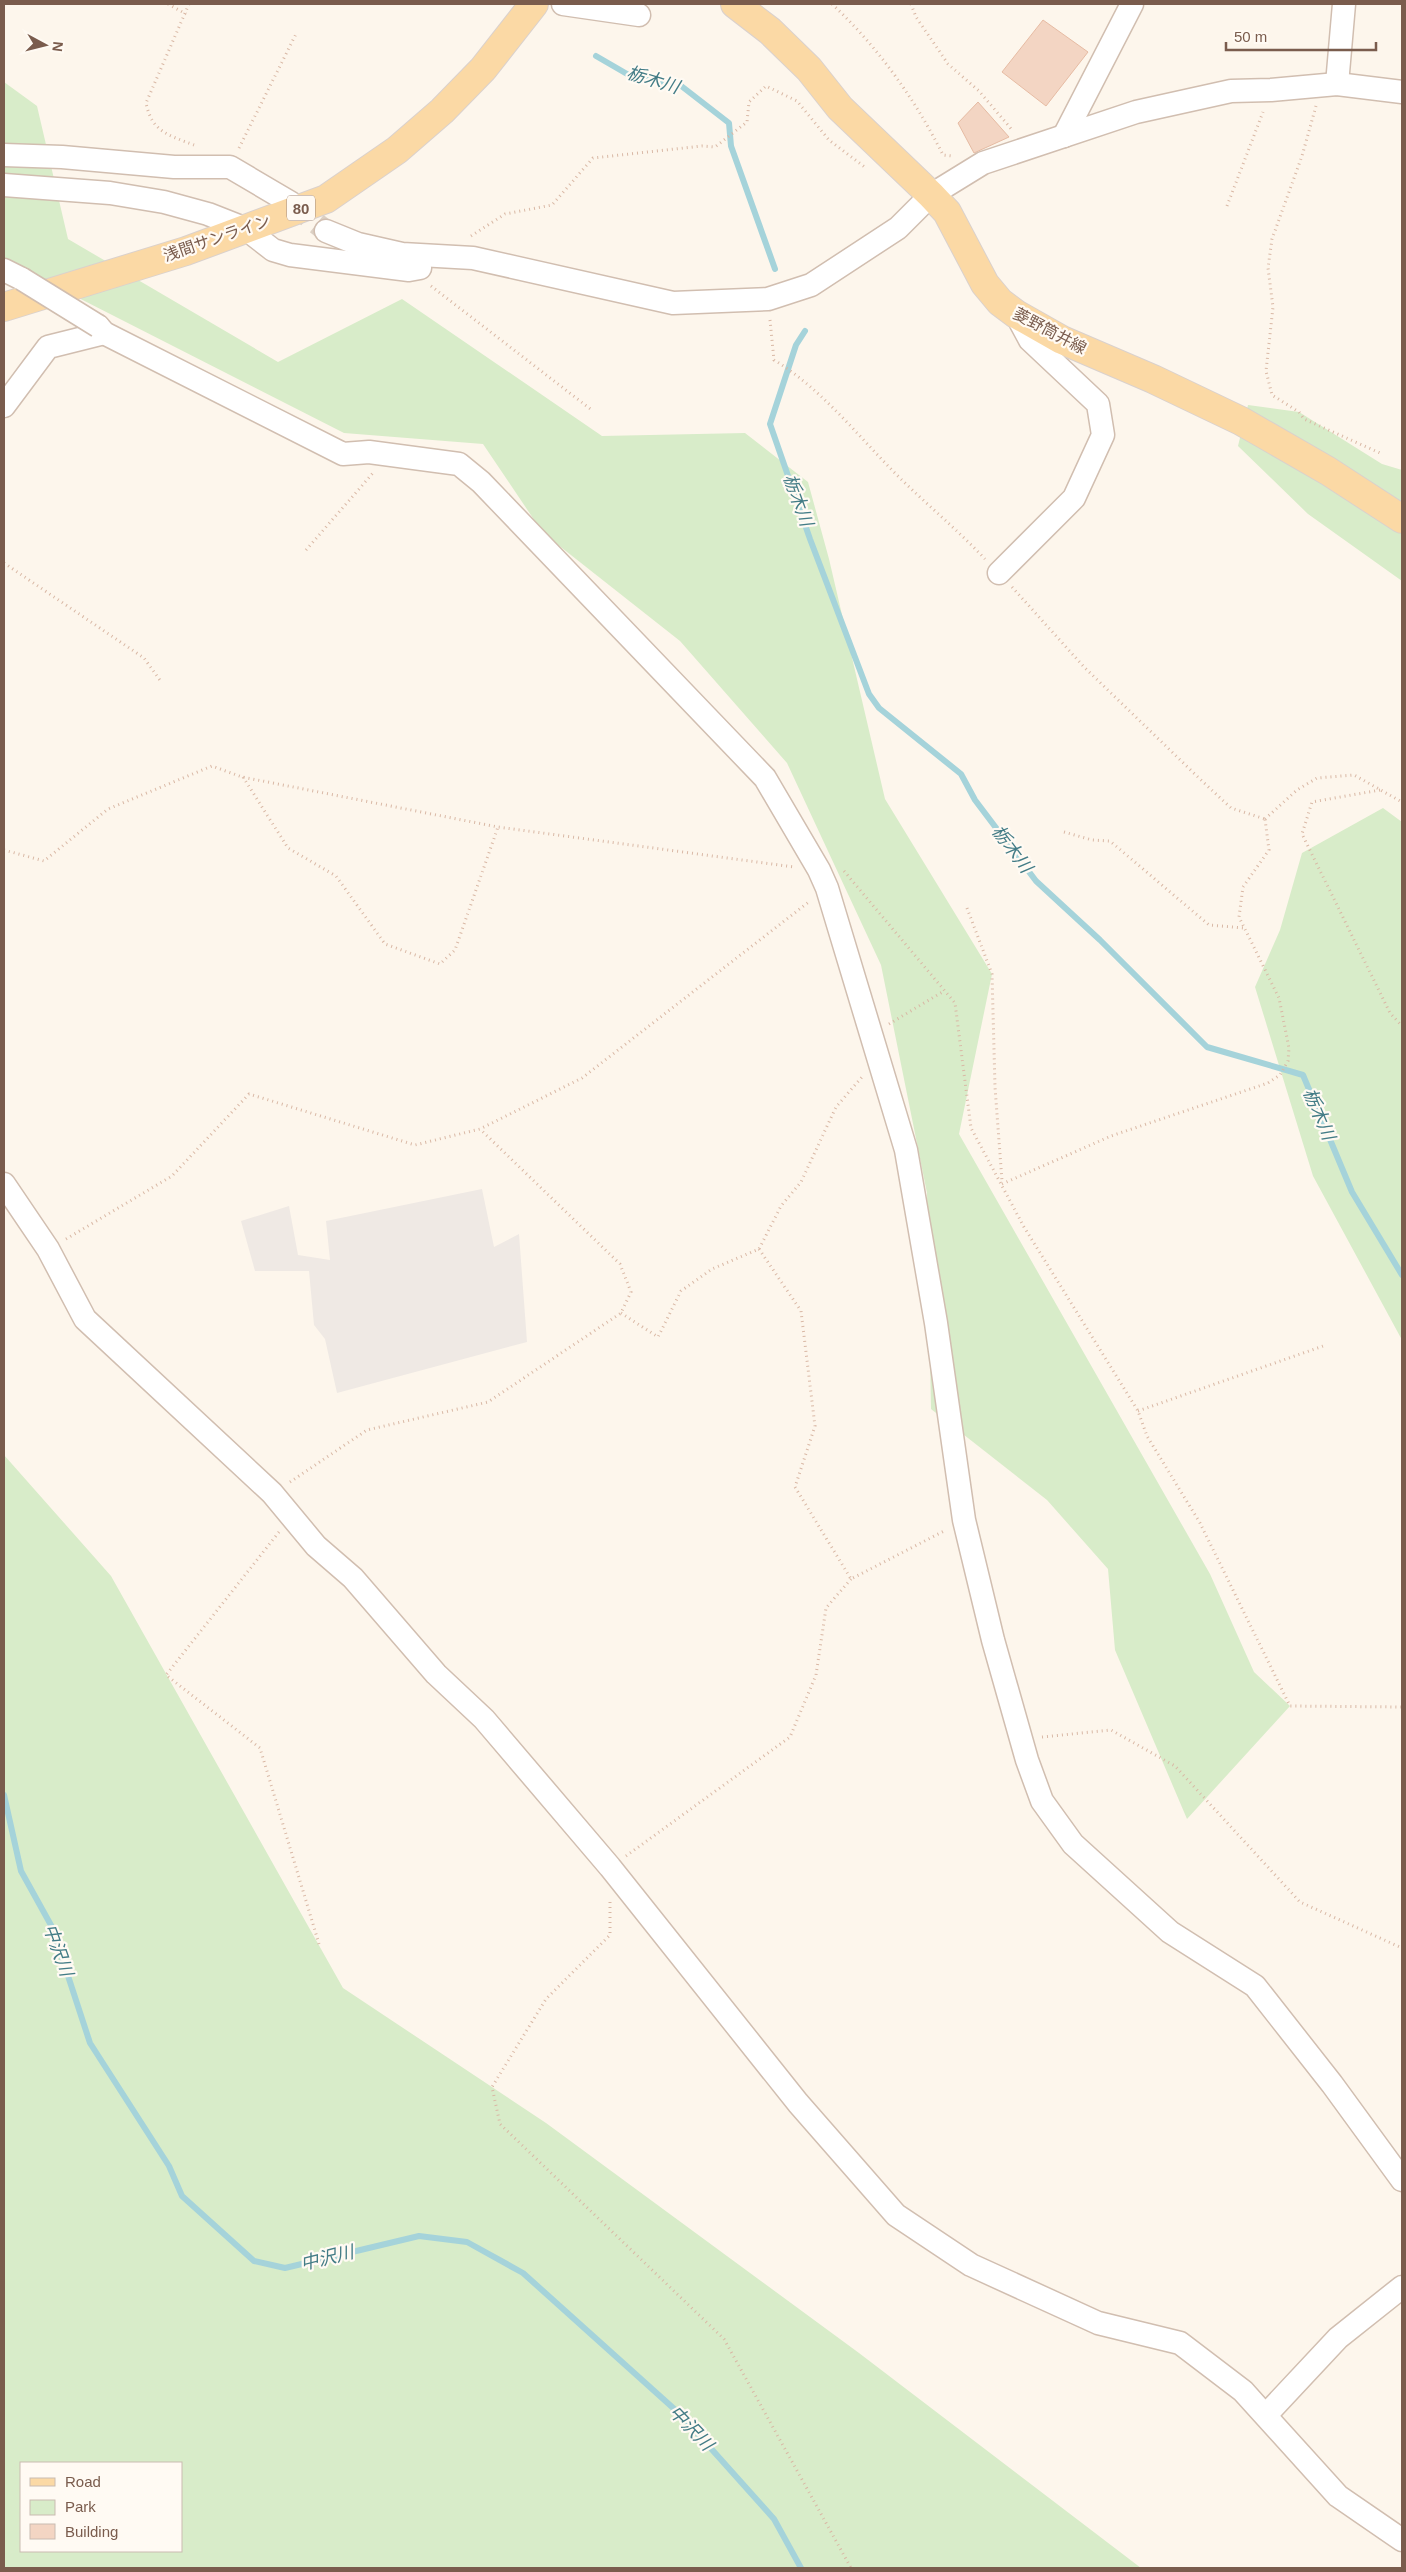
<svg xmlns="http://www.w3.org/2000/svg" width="1406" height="2572" viewBox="0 0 1406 2572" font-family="Helvetica,'Noto Sans JP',sans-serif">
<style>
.industrial{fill:#efe9e4}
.green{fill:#d8ecc9;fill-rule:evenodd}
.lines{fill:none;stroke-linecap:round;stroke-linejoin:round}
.stream{stroke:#a5d3da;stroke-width:6}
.building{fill:#f3d5c3;stroke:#e6bba3}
.minor-tunnel{stroke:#dcd0c4;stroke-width:22;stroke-dasharray:22 11;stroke-linecap:butt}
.minor-casing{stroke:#d1beb0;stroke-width:25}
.major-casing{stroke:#dad1cd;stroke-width:30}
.path{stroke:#d9b8a5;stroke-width:3;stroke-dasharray:1 4;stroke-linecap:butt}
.minor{stroke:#fff;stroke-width:22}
.major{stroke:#fbd9a5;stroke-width:28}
.minor-bridge-casing{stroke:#d1beb0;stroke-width:25;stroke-linecap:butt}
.minor-bridge{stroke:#fff;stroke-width:22}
.labels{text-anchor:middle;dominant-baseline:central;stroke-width:4.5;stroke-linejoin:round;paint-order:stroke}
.shield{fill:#fffaf3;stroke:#a28b7f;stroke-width:1}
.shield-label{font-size:15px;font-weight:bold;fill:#7a5c4d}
.street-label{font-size:16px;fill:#7a5c4d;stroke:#fffaf3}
.water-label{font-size:18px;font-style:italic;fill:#437c86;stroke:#fffaf3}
</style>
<rect width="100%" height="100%" fill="#fdf6ec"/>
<polygon class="industrial" points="482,1189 494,1247 519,1234 527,1342 337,1393 325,1339 314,1325 309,1271 255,1271 241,1221 289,1206 298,1255 330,1260 326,1221"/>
<g class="green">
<polygon points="4,82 37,106 68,239 278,362 402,299 602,436 745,433 808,482 829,559 885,799 992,974 959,1134 1210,1574 1254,1672 1290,1706 1187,1819 1115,1650 1108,1569 1047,1500 931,1409 927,1193 881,965 787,763 680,641 543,533 483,444 344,433 4,260"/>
<polygon points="1248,405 1299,412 1382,464 1402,470 1402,581 1308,514 1238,446"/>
<polygon points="1383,808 1402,822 1402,1340 1313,1176 1255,987 1280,930 1302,853"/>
<path d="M4,1455l107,121 232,412 203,135 313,230 282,215h-1137zM21,2463h160v88h-160z"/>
</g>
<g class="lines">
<g class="stream">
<polyline points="596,56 634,78 680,85 729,123 731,146 775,269"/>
<polyline points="805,331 796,345 770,424 810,539 869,694 879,708 961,774 975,800 1036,881 1100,940 1207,1047 1303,1075 1352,1192 1402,1275"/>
<polyline points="4,1795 21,1871 52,1927 90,2043 169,2166 182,2196 254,2261 285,2268 419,2236 467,2242 523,2273 681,2415 774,2519 801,2568"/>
</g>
</g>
<g class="building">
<polygon points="1043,20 1088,52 1046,106 1002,72"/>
<polygon points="978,102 1009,137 974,153 958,123"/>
</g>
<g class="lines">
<polyline class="minor-tunnel" points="291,203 326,231"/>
<g class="minor-casing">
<g id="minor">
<polyline points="563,4 639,15"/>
<polyline points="1337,84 1344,4"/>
<polyline points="1064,136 1132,4"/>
<polyline points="4,155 62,157 174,167 230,167 291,203"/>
<polyline points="4,185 110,193 164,202 208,214 246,229 273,250 290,255 409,270 420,268"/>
<polyline points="326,231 358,244 402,254 473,258 673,303 768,299 811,285 898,228 931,195 983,163 1136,112 1231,91 1271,90 1337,84 1402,92"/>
<polyline points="4,270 22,279"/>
<polyline points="98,326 104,333 343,454 369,452 459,464 481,482 765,778 819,870 827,888 906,1150 936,1323 964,1520 993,1640 1027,1760 1042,1801 1073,1844 1170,1932 1255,1986 1332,2084 1402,2180"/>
<polyline points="4,406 48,347 104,333"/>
<polyline points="999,573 1074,498 1103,435 1098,404 1030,340 1016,314"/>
<polyline points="4,1184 48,1249 85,1319 272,1493 316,1546 353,1578 436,1674 484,1719 610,1867 798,2103 896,2215 971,2265 1098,2323 1180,2343 1243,2391 1338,2496 1402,2540"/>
<polyline points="1266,2415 1338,2338 1402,2287"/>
</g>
</g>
<g class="major-casing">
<g id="major">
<polyline points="735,4 770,31 809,69 840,108 931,195 947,212 985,284 1000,302 1016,314 1062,340 1153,379 1241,421 1328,471 1402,519"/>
<polyline points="4,307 186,251 326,199 397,150 442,111 483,69 534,4"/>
</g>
</g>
<g class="path">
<polyline points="168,4 186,14"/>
<path d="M189,4l-43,99c6,29 22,32 48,42"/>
<path d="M832,4c46,43 83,95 111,151l9,1"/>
<polyline points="911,4 916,17 948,64 979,91 1013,131"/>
<polyline points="1316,106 1302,156 1272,239 1268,268 1273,307 1266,371 1272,395 1299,412 1304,419 1380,453"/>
<polyline points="239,148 297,32"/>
<polyline points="1227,206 1263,112"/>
<polyline points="471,236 505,214 552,205 593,158 702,146 715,147 747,122 749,102 766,86 797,101 829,140 866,168"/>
<polyline points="431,286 593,411"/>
<path d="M770,320l4,40c46,28 80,71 117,109 30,31 64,58 94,90"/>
<polyline points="306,550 373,473"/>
<polyline points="4,563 144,658 162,683"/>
<polyline points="1012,587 1084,667 1201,780 1231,808 1265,819"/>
<polyline points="243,777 288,848 336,876 385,944 440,964 455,950 498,827"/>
<polyline points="1380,790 1312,802 1302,834 1390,1013 1402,1026"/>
<polyline points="1265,819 1297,790 1317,778 1354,775 1402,802"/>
<polyline points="1064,832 1092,840 1110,841 1209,925 1244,928"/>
<polyline points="4,850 44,861 108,809 212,766 242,777 498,827 794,867"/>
<polyline points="844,871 955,1003 971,1128 1024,1227 1138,1411 1147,1436 1200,1523 1290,1706 1402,1707"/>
<polyline points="967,908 992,974 995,1087 1002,1181"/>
<polyline points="889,1024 944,991"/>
<polyline points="1002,1184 1111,1136 1268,1083 1280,1075 1288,1061 1289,1048 1279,998 1239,917 1243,887 1269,850 1265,819"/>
<polyline points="66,1239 172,1176 249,1094 415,1145 480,1129 582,1078 810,901"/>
<polyline points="759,1249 801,1311 815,1426 795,1487 851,1579 946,1530"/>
<polyline points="621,1313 658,1337 681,1291 712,1269 759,1249 781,1206 801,1182 836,1107 862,1077"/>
<polyline points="1138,1411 1326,1345"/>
<polyline points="290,1482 367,1430 488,1402 621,1313 631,1292 620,1264 480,1129"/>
<polyline points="279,1532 166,1675 260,1748 319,1944"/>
<polyline points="1042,1737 1111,1730 1175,1766 1300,1902 1402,1948"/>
<polyline points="626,1856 790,1737 816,1675 826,1608 851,1579"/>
<polyline points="610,1902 610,1935 546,1999 492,2087 500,2124 724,2339 851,2568"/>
</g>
<use href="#minor" class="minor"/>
<use href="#major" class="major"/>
<g class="minor-bridge-casing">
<polyline id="minor-bridge" points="22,279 98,326"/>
</g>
<use href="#minor-bridge" class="minor-bridge"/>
</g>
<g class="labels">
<rect class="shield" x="287" y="195.5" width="28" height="25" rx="4"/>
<g class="shield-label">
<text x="301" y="208">80</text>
</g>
<g class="street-label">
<text transform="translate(217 238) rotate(-19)">浅間サンライン</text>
<text transform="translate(1050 331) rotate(28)">菱野筒井線</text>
</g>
<g class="water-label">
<text transform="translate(653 80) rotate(17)">栃木川</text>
<text transform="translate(798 500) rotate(70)">栃木川</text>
<text transform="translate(1012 849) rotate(53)">栃木川</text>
<text transform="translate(1319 1114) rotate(67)">栃木川</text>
<text transform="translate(58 1950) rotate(70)">中沢川</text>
<text transform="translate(327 2258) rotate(-14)">中沢川</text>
<text transform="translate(691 2428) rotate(46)">中沢川</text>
</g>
</g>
<rect width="1406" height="2572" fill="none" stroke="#7a5c4d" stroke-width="10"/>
<rect x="20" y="2462" width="162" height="90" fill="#fffaf3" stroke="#cabbb1"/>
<rect x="30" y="2478" width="25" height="8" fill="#fbd9a5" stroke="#cabbb1"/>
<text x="65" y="2487" font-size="15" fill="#7a5c4d">Road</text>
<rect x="30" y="2500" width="25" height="15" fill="#d8ecc9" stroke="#cabbb1"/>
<text x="65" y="2512" font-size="15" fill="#7a5c4d">Park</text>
<rect x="30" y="2524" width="25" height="15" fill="#f3d5c3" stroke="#cabbb1"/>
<text x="65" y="2537" font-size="15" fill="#7a5c4d">Building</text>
<g transform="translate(45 45) rotate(97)" stroke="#fffaf3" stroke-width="4" paint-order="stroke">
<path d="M0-4L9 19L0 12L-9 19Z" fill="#7a5c4d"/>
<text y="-8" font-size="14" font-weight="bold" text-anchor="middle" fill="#7a5c4d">N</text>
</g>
<path d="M1226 42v8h150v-8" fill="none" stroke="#7a5c4d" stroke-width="2.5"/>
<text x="1234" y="42" font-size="15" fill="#7a5c4d" stroke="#fffaf3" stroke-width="4" paint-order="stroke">50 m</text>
</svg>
